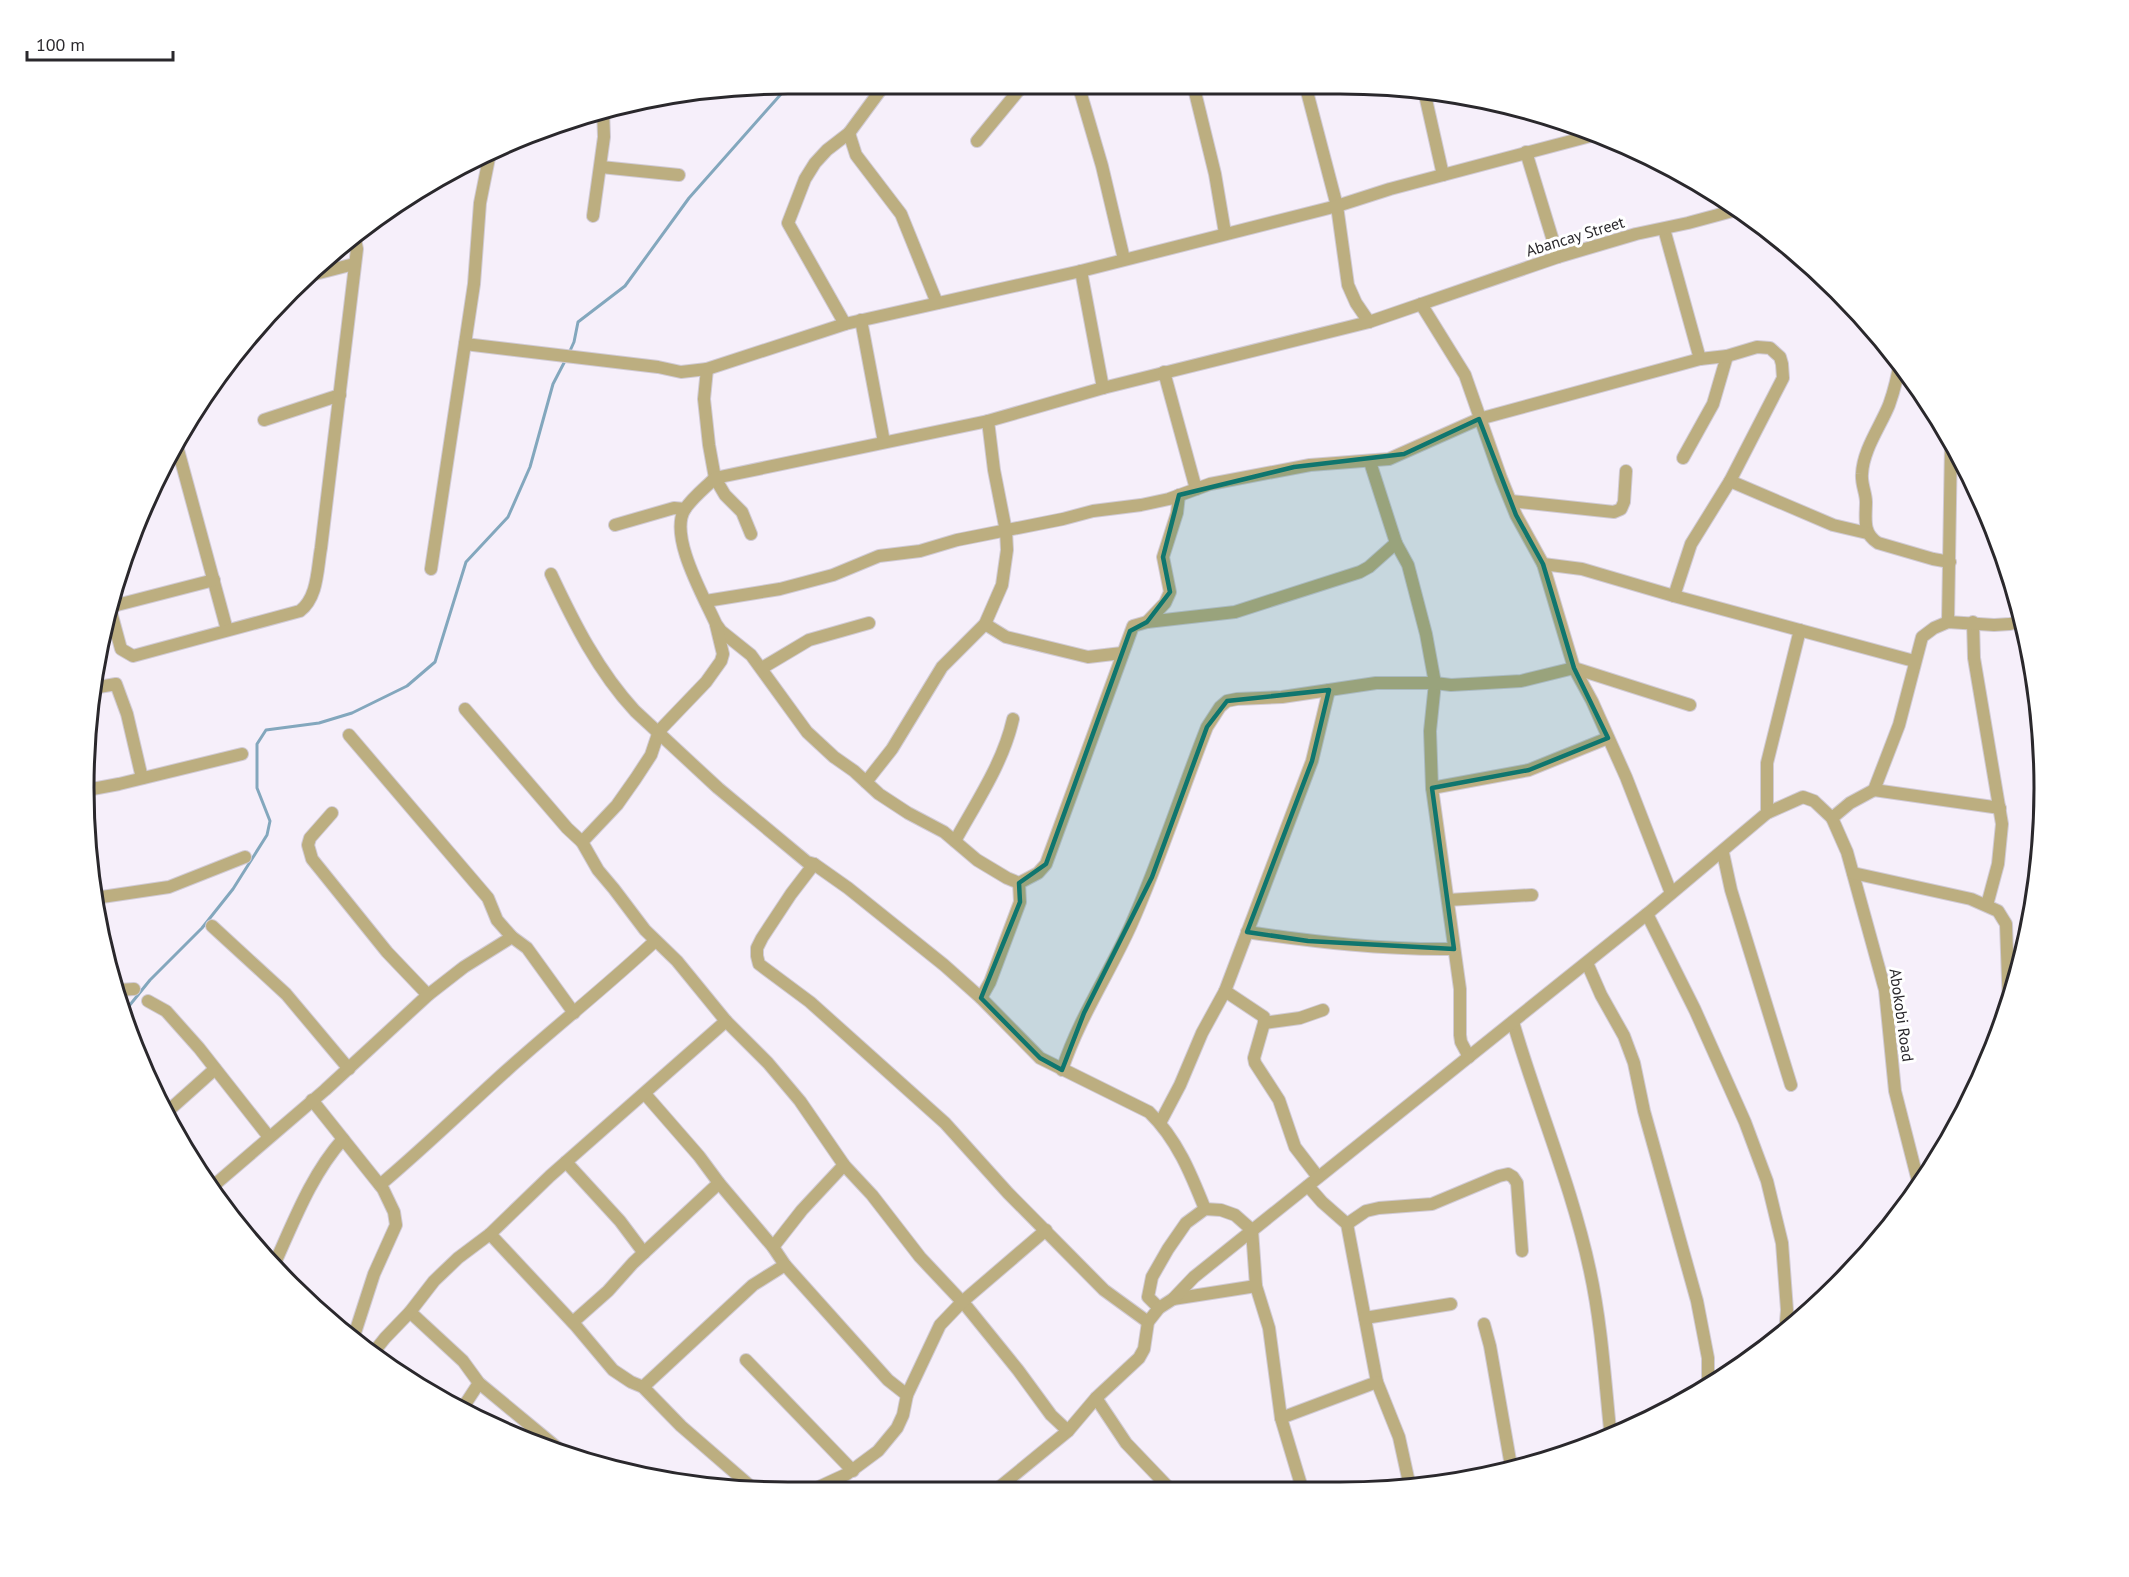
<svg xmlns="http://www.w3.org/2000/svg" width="2129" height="1577" viewBox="0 0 2129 1577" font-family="'PT Sans',sans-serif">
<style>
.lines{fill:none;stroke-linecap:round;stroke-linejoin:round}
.stream{stroke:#83a7bd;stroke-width:3}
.minor-casing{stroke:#d1cbd5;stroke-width:14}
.minor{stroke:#bcae80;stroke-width:12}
.marked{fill:#0f766e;fill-opacity:0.2;stroke:#0f766e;stroke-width:4.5;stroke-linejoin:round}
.labels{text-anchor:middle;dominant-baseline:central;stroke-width:6;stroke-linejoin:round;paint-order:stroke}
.street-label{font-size:16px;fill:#2a282c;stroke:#fff}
.rim{fill:none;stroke:#2a282c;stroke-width:3}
</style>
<rect width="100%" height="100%" fill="#f6effa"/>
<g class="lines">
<g class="stream">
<polyline points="569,353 574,342 578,322 625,286 689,198 790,84"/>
<polyline points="125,1011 150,980 202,928 233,889 267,835 270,821 257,788 257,744 266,730 319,723 352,713 407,686 435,662 466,562 508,517 530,467 553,384 566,359"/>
</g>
<g class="minor-casing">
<g id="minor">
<polyline points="1078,84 1102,166 1124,259"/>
<polyline points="1193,84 1215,174 1225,233"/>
<polyline points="1305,84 1337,206 1348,285 1356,303 1369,322"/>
<polyline points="1425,95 1443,175"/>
<polyline points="849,133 856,155 901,214 937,303"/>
<polyline points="977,141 1024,84"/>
<polyline points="1526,152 1558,257"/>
<polyline points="601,167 679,175"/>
<polyline points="593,216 604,137 603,109"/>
<polyline points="1664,229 1700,359"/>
<polyline points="1081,271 1103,388 1369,322 1558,257 1636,234 1688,223 1740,209"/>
<polyline points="315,274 354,264"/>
<polyline points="1421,304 1465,375 1501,478 1516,515 1543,564 1574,668 1592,701 1626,777 1671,893"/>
<polyline points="861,320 884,442"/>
<polyline points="845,324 788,223 805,179 815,163 827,150 849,133 885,84"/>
<polyline points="465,344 658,367 681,372 707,369 845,324 1081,271 1337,206 1390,189 1598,134"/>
<path d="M1900,360c-2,15 -6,31 -11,45 -9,22 -26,45 -27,69 -1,10 4,19 4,28 0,16 -4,31 12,41l55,16 17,3"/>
<polyline points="707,369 704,399 709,445 715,478 725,495 742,512 751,534"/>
<polyline points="1164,372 1196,489"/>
<path d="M1103,388l-115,33 -273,57c-10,10 -22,19 -30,31 -17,26 19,88 31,115l5,7 30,24 56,77 27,25 20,14 25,23 29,19 36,19 33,28 30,18 12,5 19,-10 8,-9 87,-238 14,-4 88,-10 125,-40 9,-5 27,-24"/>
<polyline points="264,420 340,395"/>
<polyline points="177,446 227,630"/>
<polyline points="1683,458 1713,404 1727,356"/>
<polyline points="1370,462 1396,543 1408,565 1426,634 1435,683 1430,731 1432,788 1460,989 1460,1035 1461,1042 1469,1057"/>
<polyline points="1730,481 1833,525 1867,533"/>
<polyline points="1511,501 1614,512 1621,509 1624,502 1626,471"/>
<polyline points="615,525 674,508 685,509"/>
<polyline points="1543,564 1582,569 1674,596 1914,661"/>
<polyline points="431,569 474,284 480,203 490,153"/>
<path d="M551,574c23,49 47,97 84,137l83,77 89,74 7,2 34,24 96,77 37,33 59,60 109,54c28,27 42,62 56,97"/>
<polyline points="706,601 780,589 833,575 879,556 920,551 957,540 1063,519 1093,511 1141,505 1169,499 1210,484 1310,465 1389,459 1479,419 1700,359 1727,356 1757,347 1770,348 1780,357 1782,364 1783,378 1730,481 1691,544 1674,596"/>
<polyline points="113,606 214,580"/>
<path d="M111,612l10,37 12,7 167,-45c18,-14 17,-41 21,-63l36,-299 -2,-10"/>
<polyline points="1147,622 1165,603 1170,592 1163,557 1177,513 1179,495"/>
<polyline points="1948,622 1951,443"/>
<polyline points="1973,622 1974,658 2002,824 1998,864 1987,905"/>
<polyline points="985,624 1006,637 1088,657 1122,653"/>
<polyline points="762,668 809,640 869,623"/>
<polyline points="93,688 116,684 127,714 142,778"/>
<polyline points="465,709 567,828 582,842 598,870 614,889 645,930 677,961 726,1021 768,1063 800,1101 844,1165 872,1195 920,1257 967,1307 1018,1370 1051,1415 1068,1431"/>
<polyline points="349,735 488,898 497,920 512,937 527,948 574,1013"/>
<polyline points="866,782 892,749 942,667 985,624 1002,585 1007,550 1006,531 994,470 988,421"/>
<polyline points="1432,788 1529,770 1608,738"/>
<polyline points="87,790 119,784 242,754"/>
<polyline points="1874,790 2000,808"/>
<polyline points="332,813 310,838 308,845 312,859 387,952 428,995"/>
<polyline points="1767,813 1767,763 1800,630"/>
<polyline points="1832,818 1847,852 1885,990 1895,1091 1919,1185"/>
<path d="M955,841c22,-40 48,-78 58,-122"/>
<polyline points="582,842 617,805 636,778 651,755 659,731 706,682 721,661 723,654 716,625"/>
<polyline points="1723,853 1731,890 1791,1085"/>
<polyline points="814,864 791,894 762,938 757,948 757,956 759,964 810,1002 945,1123 1008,1193 1104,1290 1148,1322"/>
<polyline points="1853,873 1971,899 1998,911 2006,924 2009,1008"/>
<polyline points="95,898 169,887 245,857"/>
<polyline points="1448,900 1532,895"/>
<polyline points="1647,914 1695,1010 1745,1122 1767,1181 1782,1243 1787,1310 1785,1333"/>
<polyline points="212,926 286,994 349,1069"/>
<path d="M1247,932c69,10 137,18 207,17"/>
<polyline points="1587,963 1601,995 1624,1036 1634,1063 1644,1111 1697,1301 1708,1358 1708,1383"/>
<polyline points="119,990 134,989"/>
<polyline points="1225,991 1264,1017 1264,1023 1254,1058 1255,1063 1279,1100 1295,1147 1318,1177"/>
<polyline points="981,998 990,982 1020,902 1019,883"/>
<polyline points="148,1001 166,1011 199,1048 269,1137"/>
<path d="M1513,1022c24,83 59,164 77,249 12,55 15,112 21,168"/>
<polyline points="1264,1023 1300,1018 1323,1010"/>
<path d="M1062,1070c17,-52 47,-96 69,-145 29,-65 50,-132 76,-198l13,-20 7,-6 10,-2 45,-2 94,-14h59l16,2 70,-4 53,-13 116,37"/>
<polyline points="645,1094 699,1156 719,1183 773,1247 785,1265 888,1380 907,1395"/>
<polyline points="312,1100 383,1189 394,1212 396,1225 374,1274 353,1339"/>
<polyline points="168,1111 215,1069"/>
<polyline points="1160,1123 1180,1085 1202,1033 1225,991 1312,761 1329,690"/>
<polyline points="566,1162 620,1221 644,1253"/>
<path d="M380,1185c44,-37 84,-76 126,-114 49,-44 101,-85 149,-130"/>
<polyline points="1308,1186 1322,1202 1347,1224 1377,1382 1399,1437 1410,1487"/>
<polyline points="212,1187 325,1090 428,995 464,967 512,937"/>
<polyline points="1347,1224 1366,1211 1379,1208 1432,1204 1499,1176 1508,1174 1513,1177 1517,1183 1522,1251"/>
<polyline points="490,1234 576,1326 613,1370 631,1382 643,1387 681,1426 756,1491"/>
<polyline points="773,1247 802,1210 844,1165"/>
<path d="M274,1265c20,-44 37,-90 69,-126"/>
<polyline points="1173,1299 1256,1286"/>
<polyline points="1159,1308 1148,1297 1152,1277 1168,1249 1186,1223 1205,1209 1221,1210 1235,1215 1252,1230 1256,1286 1269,1328 1281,1418 1302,1488"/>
<polyline points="410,1312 463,1361 479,1383 560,1450"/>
<polyline points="1365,1318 1451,1304"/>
<polyline points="573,1322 608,1291 633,1263 719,1183"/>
<polyline points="1484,1324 1490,1346 1511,1466"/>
<polyline points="373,1353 385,1338 410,1312 434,1281 458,1258 490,1234 550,1176 726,1021"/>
<polyline points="746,1360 853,1471"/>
<polyline points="643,1387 753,1285 785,1265"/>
<polyline points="1096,1398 1126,1443 1170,1489"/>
<polyline points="462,1409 479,1383"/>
<polyline points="1281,1418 1377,1382"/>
<polyline points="996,1490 1068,1431 1096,1398 1139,1358 1144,1349 1148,1322 1159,1308 1173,1299 1194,1277 1647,914 1767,813 1803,797 1814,801 1832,818 1850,803 1874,790 1899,725 1922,637 1934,628 1948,622 1994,625 2010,624 2023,621"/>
<polyline points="810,1491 847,1474 878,1451 897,1428 903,1415 907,1395 940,1325 962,1302 1046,1230"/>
</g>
</g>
<use href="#minor" class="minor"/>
</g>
<path class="marked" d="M1479,419l37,96 27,49 31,104 34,70 -79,32 -97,18 22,161 -146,-8 -61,-9 65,-171 17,-71 -102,11 -20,26 -55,150 -68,136 -22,57 -22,-12 -59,-60 39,-96 -1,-19 27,-19 84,-233 17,-9 23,-30 -7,-35 16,-62 115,-28 110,-13z"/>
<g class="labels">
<g class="street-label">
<text transform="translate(1575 236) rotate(-17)">Abancay Street</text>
<text transform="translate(1902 1015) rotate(82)">Abokobi Road</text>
</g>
</g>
<path d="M0 0H2129V1577H0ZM788 94H1340A694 694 0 0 1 2034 788V788A694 694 0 0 1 1340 1482H788A694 694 0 0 1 94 788V788A694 694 0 0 1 788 94Z" fill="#fff" fill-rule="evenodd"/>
<path class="rim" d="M788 94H1340A694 694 0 0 1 2034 788V788A694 694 0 0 1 1340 1482H788A694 694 0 0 1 94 788V788A694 694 0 0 1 788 94Z"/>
<path d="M27 51v9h146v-9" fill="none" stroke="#2a282c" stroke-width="3"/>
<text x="36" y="51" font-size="18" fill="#2a282c" stroke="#ffffff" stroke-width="4.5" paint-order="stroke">100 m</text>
</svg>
